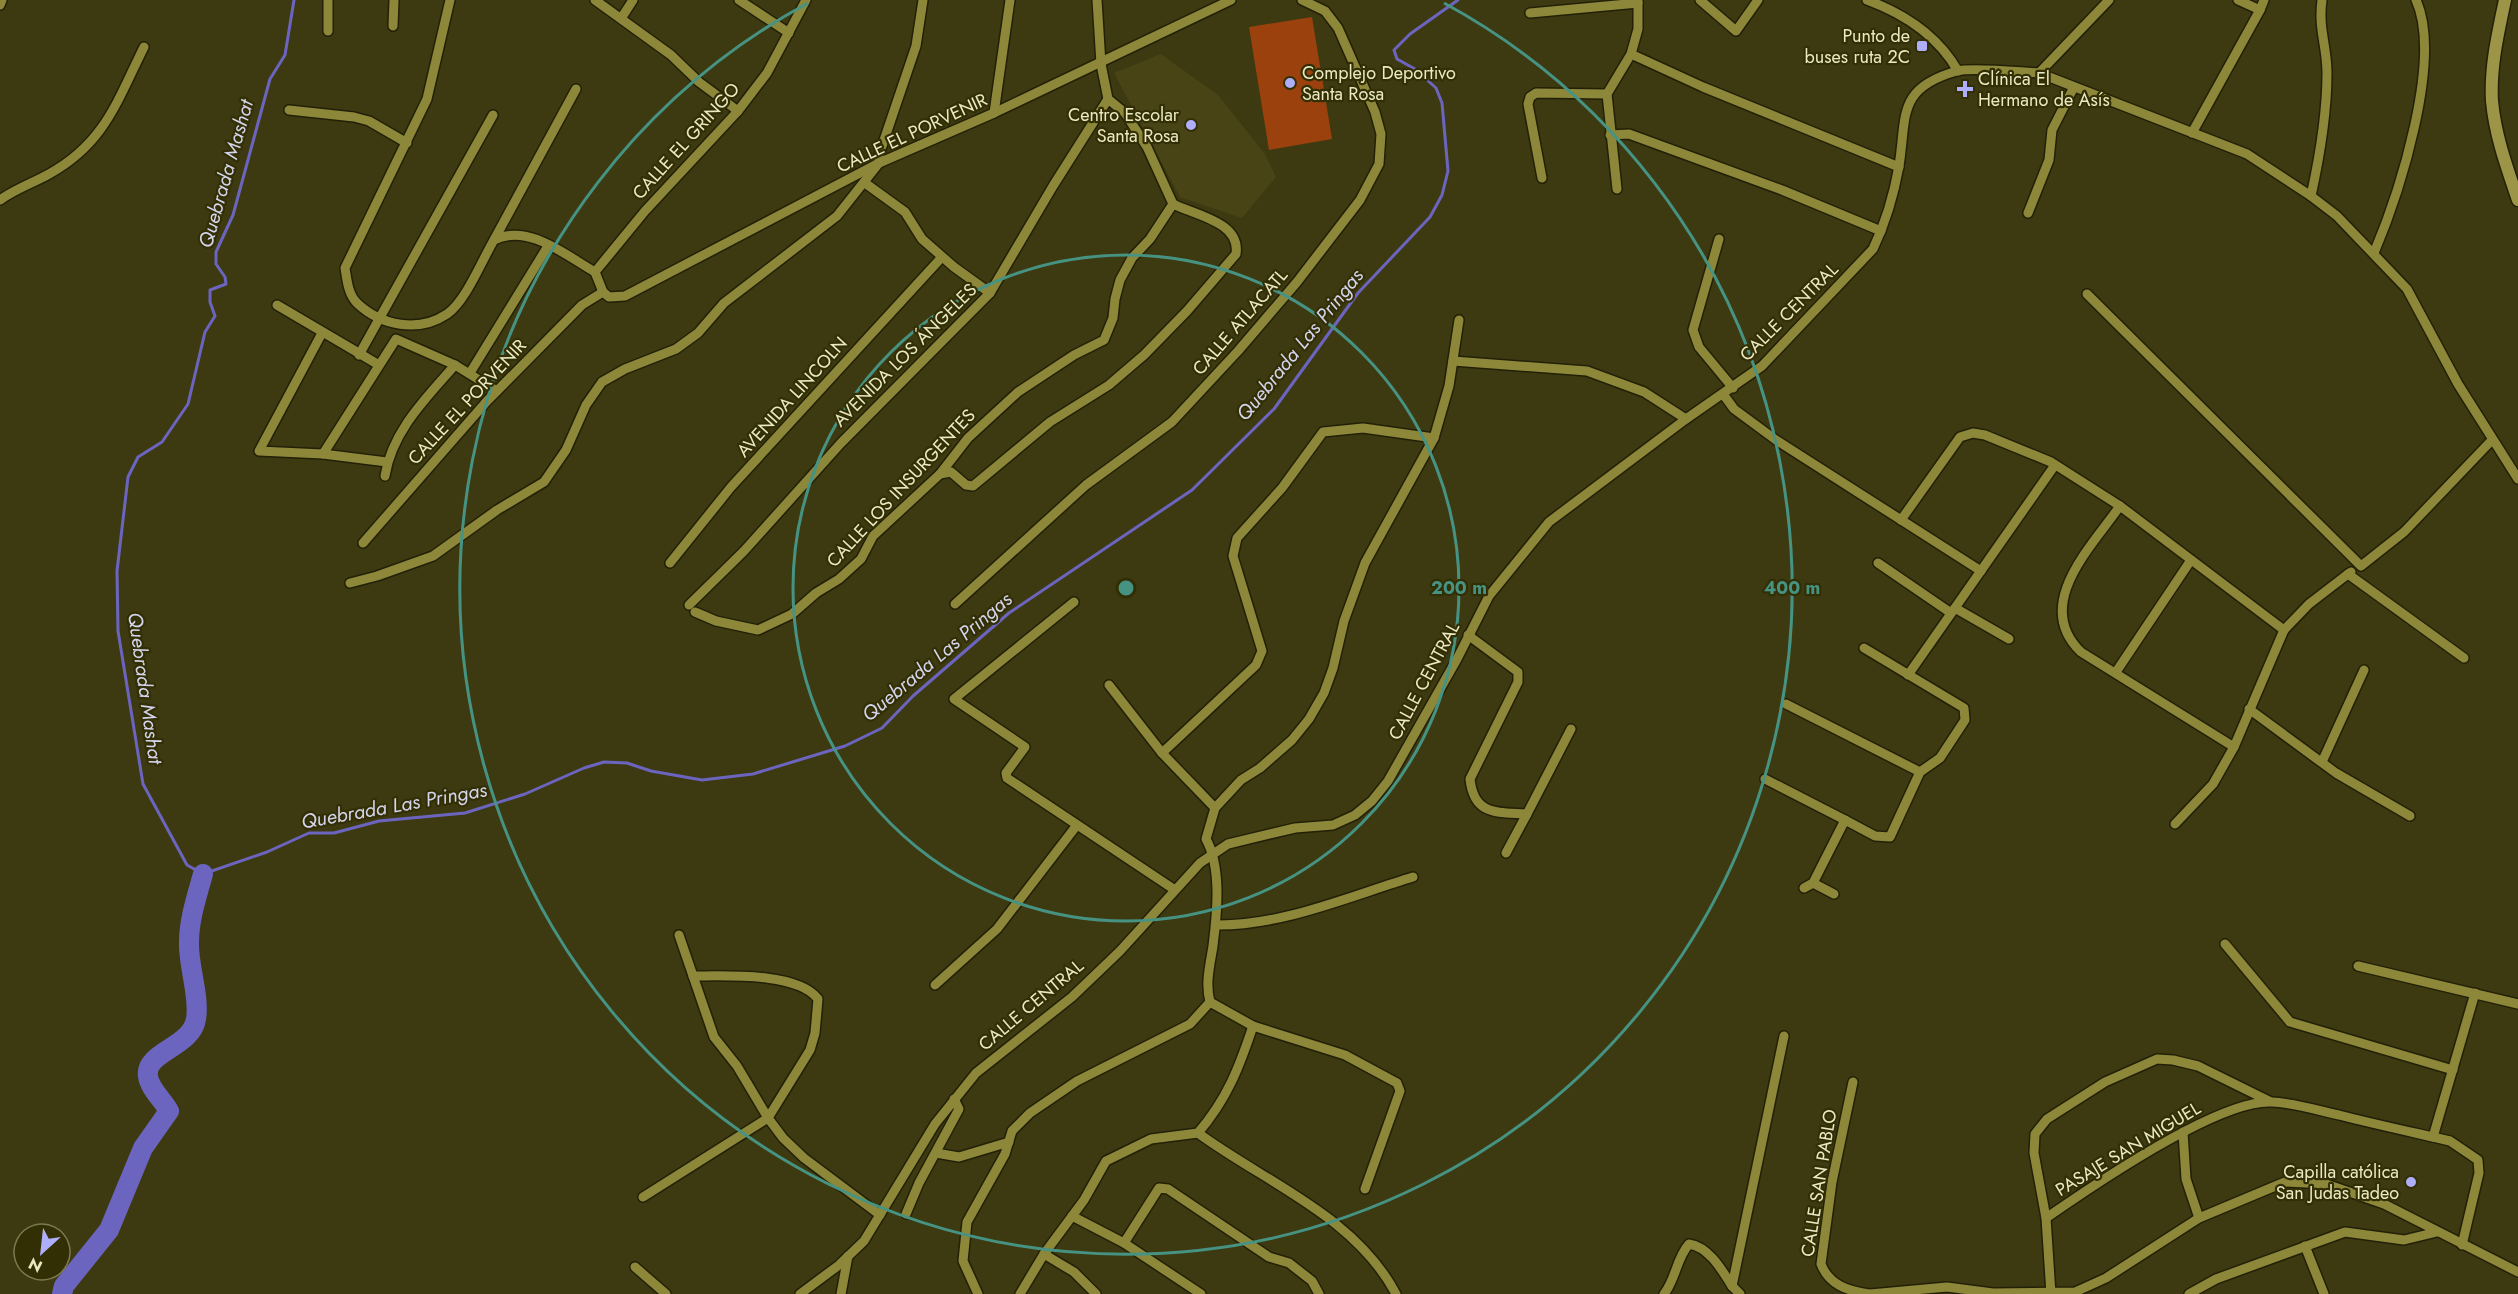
<svg xmlns="http://www.w3.org/2000/svg" width="2518" height="1294" viewBox="0 0 2518 1294" font-family="Jost,sans-serif">
<style>
.built{fill:#484416}
.green{fill:#9b410e}
.lines{fill:none;stroke-linecap:round;stroke-linejoin:round}
.stream{stroke:#6c65bf;stroke-width:3}
.river{stroke:#6c65bf;stroke-width:20}
.street-casing{stroke:#232008;stroke-width:12}
.secondary-casing{stroke:#232008;stroke-width:15}
.street{stroke:#8d873a;stroke-width:9}
.secondary{stroke:#9c9548;stroke-width:12}
.ring{fill:none;stroke:#469383;stroke-width:3}
.poi-dot{fill:#afaefa;stroke:#332f05;stroke-width:2}
.labels{text-anchor:middle;dominant-baseline:central;stroke-width:4.5;stroke-linejoin:round;paint-order:stroke}
.poi-label{font-size:18px;fill:#ebe9c3;stroke:#332f05;text-anchor:end}
.street-label{font-size:18px;fill:#ebe9c3;stroke:#332f05}
.water-label{font-size:20px;font-style:italic;fill:#d4d4ec;stroke:#332f05}
.centre{fill:#469383;stroke:#332f05;stroke-width:3}
.ring-label{font-size:18px;text-anchor:middle;font-weight:bold;fill:#469383;stroke:#332f05;stroke-width:4.5;stroke-linejoin:round;paint-order:stroke}
</style>
<rect width="100%" height="100%" fill="#3d3a11"/>
<polygon class="built" points="1161,54 1218,95 1265,154 1276,177 1242,218 1180,197 1114,73"/>
<polygon class="green" points="1312,17 1332,139 1269,150 1249,27"/>
<g class="lines">
<polyline class="stream" points="294,0 285,55 270,79 233,215 216,252 216,264 225,277 226,284 210,290 210,302 215,316 205,332 188,404 162,442 138,457 128,477 117,571 118,631 143,784 187,865 203,874 267,852 309,833 334,833 379,821 465,813 525,794 584,768 604,762 627,763 651,771 702,780 753,774 845,746 882,728 913,696 1009,613 1192,490 1274,409 1358,293 1430,217 1442,195 1448,171 1442,103 1436,88 1415,69 1397,59 1394,50 1410,34 1458,0"/>
<path class="river" d="M62,1294l2,-8 45,-56 34,-82 26,-37c-6,-11 -20,-23 -21,-35 -4,-24 44,-29 48,-57 4,-23 -8,-53 -7,-77 0,-23 8,-46 14,-68"/>
<g class="street-casing">
<g id="street">
<path d="M450,0l-23,99 -82,169c2,12 3,26 12,35 24,23 62,30 90,11 19,-13 35,-54 47,-74 34,-17 71,15 101,32"/>
<polyline points="595,0 671,55 699,82 738,111"/>
<polyline points="739,0 789,33"/>
<polyline points="806,0 767,73 738,111 645,211 595,272 603,292 609,297 625,296 879,163 994,113 1231,0"/>
<polyline points="1700,0 1736,31 1758,0"/>
<path d="M1867,0c38,14 71,36 91,71"/>
<polyline points="2238,0 2260,10 2264,0"/>
<polyline points="0,5 2,0"/>
<polyline points="1530,13 1638,3"/>
<polyline points="622,17 633,0"/>
<polyline points="393,26 394,0"/>
<polyline points="328,31 328,0"/>
<polyline points="1631,54 1703,87 1899,167"/>
<polyline points="2039,73 2247,154 2311,196 2337,216 2407,289 2458,384 2518,479"/>
<polyline points="289,110 354,117 369,121 407,143"/>
<polyline points="994,113 1010,0"/>
<polyline points="2192,133 2260,10"/>
<polyline points="1610,135 1629,134 1782,190 1881,231"/>
<polyline points="1542,178 1528,104 1530,97 1536,93 1607,94"/>
<polyline points="865,183 905,212 922,239 954,267 990,293"/>
<polyline points="1617,189 1607,94 1631,54 1638,29 1638,0"/>
<path d="M2311,196c9,-41 16,-81 16,-123 0,-27 -9,-44 -5,-73"/>
<path d="M0,200c15,-11 33,-17 49,-26 56,-31 68,-73 95,-127"/>
<polyline points="2028,213 2049,160 2052,130 2074,87"/>
<polyline points="1719,239 1693,330 1699,347 1733,388"/>
<polyline points="494,240 576,89"/>
<path d="M2374,253c25,-59 69,-194 42,-253"/>
<polyline points="2087,294 2361,566 2404,532 2492,440"/>
<polyline points="277,305 379,365"/>
<polyline points="322,333 259,451 323,454 387,462"/>
<polyline points="359,355 493,115"/>
<polyline points="1453,361 1587,371 1644,392 1686,419"/>
<polyline points="470,373 548,246"/>
<polyline points="1723,394 1734,409 1776,440 1981,571"/>
<polyline points="323,454 396,339 455,365 497,391"/>
<path d="M940,474l11,-2 15,13 7,1 77,-64 59,-37 35,-30 43,-44 49,-57c5,-32 -41,-39 -63,-50"/>
<path d="M385,476c7,-45 42,-79 70,-111"/>
<path d="M2120,506c-29,41 -88,99 -39,146l153,95 50,-117"/>
<polyline points="1901,520 1960,437 1973,433 1985,435 2051,462 2120,506 2284,630 2309,604 2348,574"/>
<polyline points="363,543 487,401 582,305 603,292"/>
<polyline points="670,563 731,487 942,257"/>
<polyline points="1878,563 1951,613"/>
<polyline points="2351,572 2348,574 2464,658"/>
<polyline points="350,583 377,576 433,556 497,510 544,482 566,450 586,405 602,382 625,369 676,349 698,333 724,303 837,216 879,163 879,155 916,46 923,0"/>
<polyline points="1074,602 954,699 1025,747 1006,773 1007,778 1175,890"/>
<polyline points="955,604 1086,485 1172,422 1238,351 1297,282 1360,200 1379,164 1381,134 1375,112 1338,28 1325,11 1302,0"/>
<polyline points="689,605 744,551 841,443 990,293 1053,186 1108,99"/>
<polyline points="1955,608 2009,639"/>
<polyline points="695,612 716,621 758,630 792,614 816,593 839,579 861,559 873,536 940,474 968,438 1018,392 1074,355 1104,340 1113,318 1115,299 1120,280 1132,258 1150,239 1173,204 1147,147 1125,113 1108,99 1101,64 1097,0"/>
<path d="M1468,635l50,37v10l-48,97c4,37 27,33 57,35l44,-85"/>
<polyline points="2116,672 2191,560"/>
<polyline points="1908,675 2055,465"/>
<polyline points="1109,685 1162,753 1215,808"/>
<polyline points="1786,704 1920,772"/>
<polyline points="2249,709 2336,773 2410,816"/>
<polyline points="1162,753 1256,665 1262,651 1233,556 1237,538 1282,488 1323,432 1363,428 1434,438"/>
<polyline points="2322,762 2364,670"/>
<polyline points="1765,779 1845,820"/>
<polyline points="2175,824 2213,784 2234,747"/>
<polyline points="1506,853 1527,814"/>
<polyline points="1813,883 1834,894"/>
<polyline points="1804,888 1813,883 1845,820 1875,836 1890,837 1920,772 1940,758 1965,720 1964,708 1864,648"/>
<path d="M1216,925c66,1 134,-29 197,-48"/>
<polyline points="679,935 714,1037 737,1066 768,1118 783,1138 804,1158 880,1215"/>
<polyline points="2225,944 2290,1022 2453,1070"/>
<polyline points="2358,966 2518,1004"/>
<polyline points="935,985 997,929 1077,825"/>
<path d="M1853,1082l-21,100 -11,82c8,21 27,27 48,30"/>
<polyline points="2183,1132 2186,1179 2199,1218"/>
<path d="M1198,1133c68,50 157,83 198,161"/>
<polyline points="2433,1137 2450,1141 2478,1160 2479,1173 2462,1245"/>
<polyline points="936,1153 959,1157 1009,1142"/>
<path d="M1365,1189l35,-98 -3,-8 -52,-28 -92,-29 -43,-24c-5,-19 0,-37 3,-56 4,-32 9,-78 -7,-107l9,-31 26,-28 19,-12 32,-28 17,-21 15,-26 9,-25 11,-47 21,-58 69,-125 15,-52 10,-66"/>
<path d="M643,1197l125,-79 42,-68 5,-17 3,-34c-20,-27 -93,-23 -125,-23"/>
<polyline points="906,1214 919,1183 959,1109 954,1099"/>
<polyline points="1072,1216 1124,1243 1201,1294"/>
<path d="M2046,1218c46,-32 173,-119 226,-116 22,1 45,8 67,13 31,8 63,15 94,22l42,-144"/>
<polyline points="1124,1243 1159,1188 1168,1189 1269,1257 1289,1263 1312,1281 1319,1294"/>
<polyline points="2305,1246 2324,1294"/>
<polyline points="1044,1254 1074,1272 1096,1294"/>
<polyline points="635,1267 666,1294"/>
<path d="M800,1294l39,-29 25,-24 71,-117 41,-51 96,-76 48,-46 80,-88 28,-19 67,-16 38,-3 22,-10 17,-14 16,-20 69,-122 32,-63 60,-74 137,-103 76,-53 111,-117c12,-25 21,-55 26,-83 8,-49 -3,-78 58,-95 16,-4 62,1 82,2l70,-73"/>
<polyline points="841,1294 848,1256"/>
<polyline points="978,1294 963,1261 967,1222 1005,1154 1012,1131 1030,1113 1077,1081 1190,1024 1210,1002"/>
<path d="M1020,1294l24,-40 40,-54 22,-39 45,-22 47,-6c29,-34 41,-65 55,-107"/>
<path d="M1664,1294c12,-15 12,-35 25,-50 20,3 33,26 43,42"/>
<polyline points="1740,1294 1732,1286 1784,1036"/>
<polyline points="1870,1294 1947,1287 1993,1293 2075,1292 2106,1278 2199,1218 2285,1182 2326,1184 2384,1204 2518,1272"/>
<polyline points="2051,1294 2046,1218 2034,1153 2035,1134 2047,1119 2105,1082 2157,1059 2173,1060 2198,1066 2269,1101"/>
<polyline points="2189,1294 2216,1279 2345,1232 2404,1240 2437,1232"/>
</g>
</g>
<g class="secondary-casing">
<path id="secondary" d="M2505,0c-7,33 -15,67 -13,101 3,34 15,67 26,99"/>
</g>
<use href="#street" class="street"/>
<use href="#secondary" class="secondary"/>
</g>
<g class="ring">
<circle cx="1126" cy="588" r="333"/>
<path d="M1444 3A666 666 0 1 1 808 3"/>
</g>
<g class="poi-dot">
<rect x="1916" y="40" width="12" height="12" rx="3"/>
<circle cx="1290" cy="83" r="6"/>
<path d="M1962 80h6v6h6v6h-6v6h-6v-6h-6v-6h6z"/>
<circle cx="1191" cy="125" r="6"/>
<circle cx="2411" cy="1182" r="6"/>
</g>
<g class="labels">
<g class="poi-label">
<text x="1910" y="36">Punto de<tspan x="1910" dy="21">buses ruta 2C</tspan></text>
<text x="1302" y="73" text-anchor="start">Complejo Deportivo<tspan x="1302" dy="21">Santa Rosa</tspan></text>
<text x="1978" y="79" text-anchor="start">Clínica El<tspan x="1978" dy="21">Hermano de Asís</tspan></text>
<text x="1179" y="115">Centro Escolar<tspan x="1179" dy="21">Santa Rosa</tspan></text>
<text x="2399" y="1172">Capilla católica<tspan x="2399" dy="21">San Judas Tadeo</tspan></text>
</g>
<g class="street-label">
<text transform="translate(912 133) rotate(-25)">CALLE EL PORVENIR</text>
<text transform="translate(686 141) rotate(-48)">CALLE EL GRINGO</text>
<text transform="translate(1789 312) rotate(-45)">CALLE CENTRAL</text>
<text transform="translate(1240 322) rotate(-49)">CALLE ATLACATL</text>
<text transform="translate(905 355) rotate(-45)">AVENIDA LOS ÁNGELES</text>
<text transform="translate(792 397) rotate(-48)">AVENIDA LINCOLN</text>
<text transform="translate(467 402) rotate(-47)">CALLE EL PORVENIR</text>
<text transform="translate(901 488) rotate(-47)">CALLE LOS INSURGENTES</text>
<text transform="translate(1424 681) rotate(-62)">CALLE CENTRAL</text>
<text transform="translate(1031 1005) rotate(-40)">CALLE CENTRAL</text>
<text transform="translate(2128 1149) rotate(-31)">PASAJE SAN MIGUEL</text>
<text transform="translate(1819 1183) rotate(-81)">CALLE SAN PABLO</text>
</g>
<g class="water-label">
<text transform="translate(226 174) rotate(-74)">Quebrada Mashat</text>
<text transform="translate(1300 345) rotate(-51)">Quebrada Las Pringas</text>
<text transform="translate(937 657) rotate(-40)">Quebrada Las Pringas</text>
<text transform="translate(145 688) rotate(82)">Quebrada Mashat</text>
<text transform="translate(394 806) rotate(-10)">Quebrada Las Pringas</text>
</g>
</g>
<circle cx="1126" cy="588" r="9" class="centre"/>
<g class="ring-label">
<text x="1459" y="594">200 m</text>
<text x="1792" y="594">400 m</text>
</g>
<g transform="translate(42 1252) rotate(207)"><circle r="28" fill="#332f05" stroke="#7d7951" stroke-width="1.5"/>
<path d="M0-4.5L10 22L0 15L-10 22Z" fill="#afaefa"/>
<text y="-9" font-size="16" font-weight="bold" text-anchor="middle" fill="#ebe9c3">N</text>
</g>
</svg>
